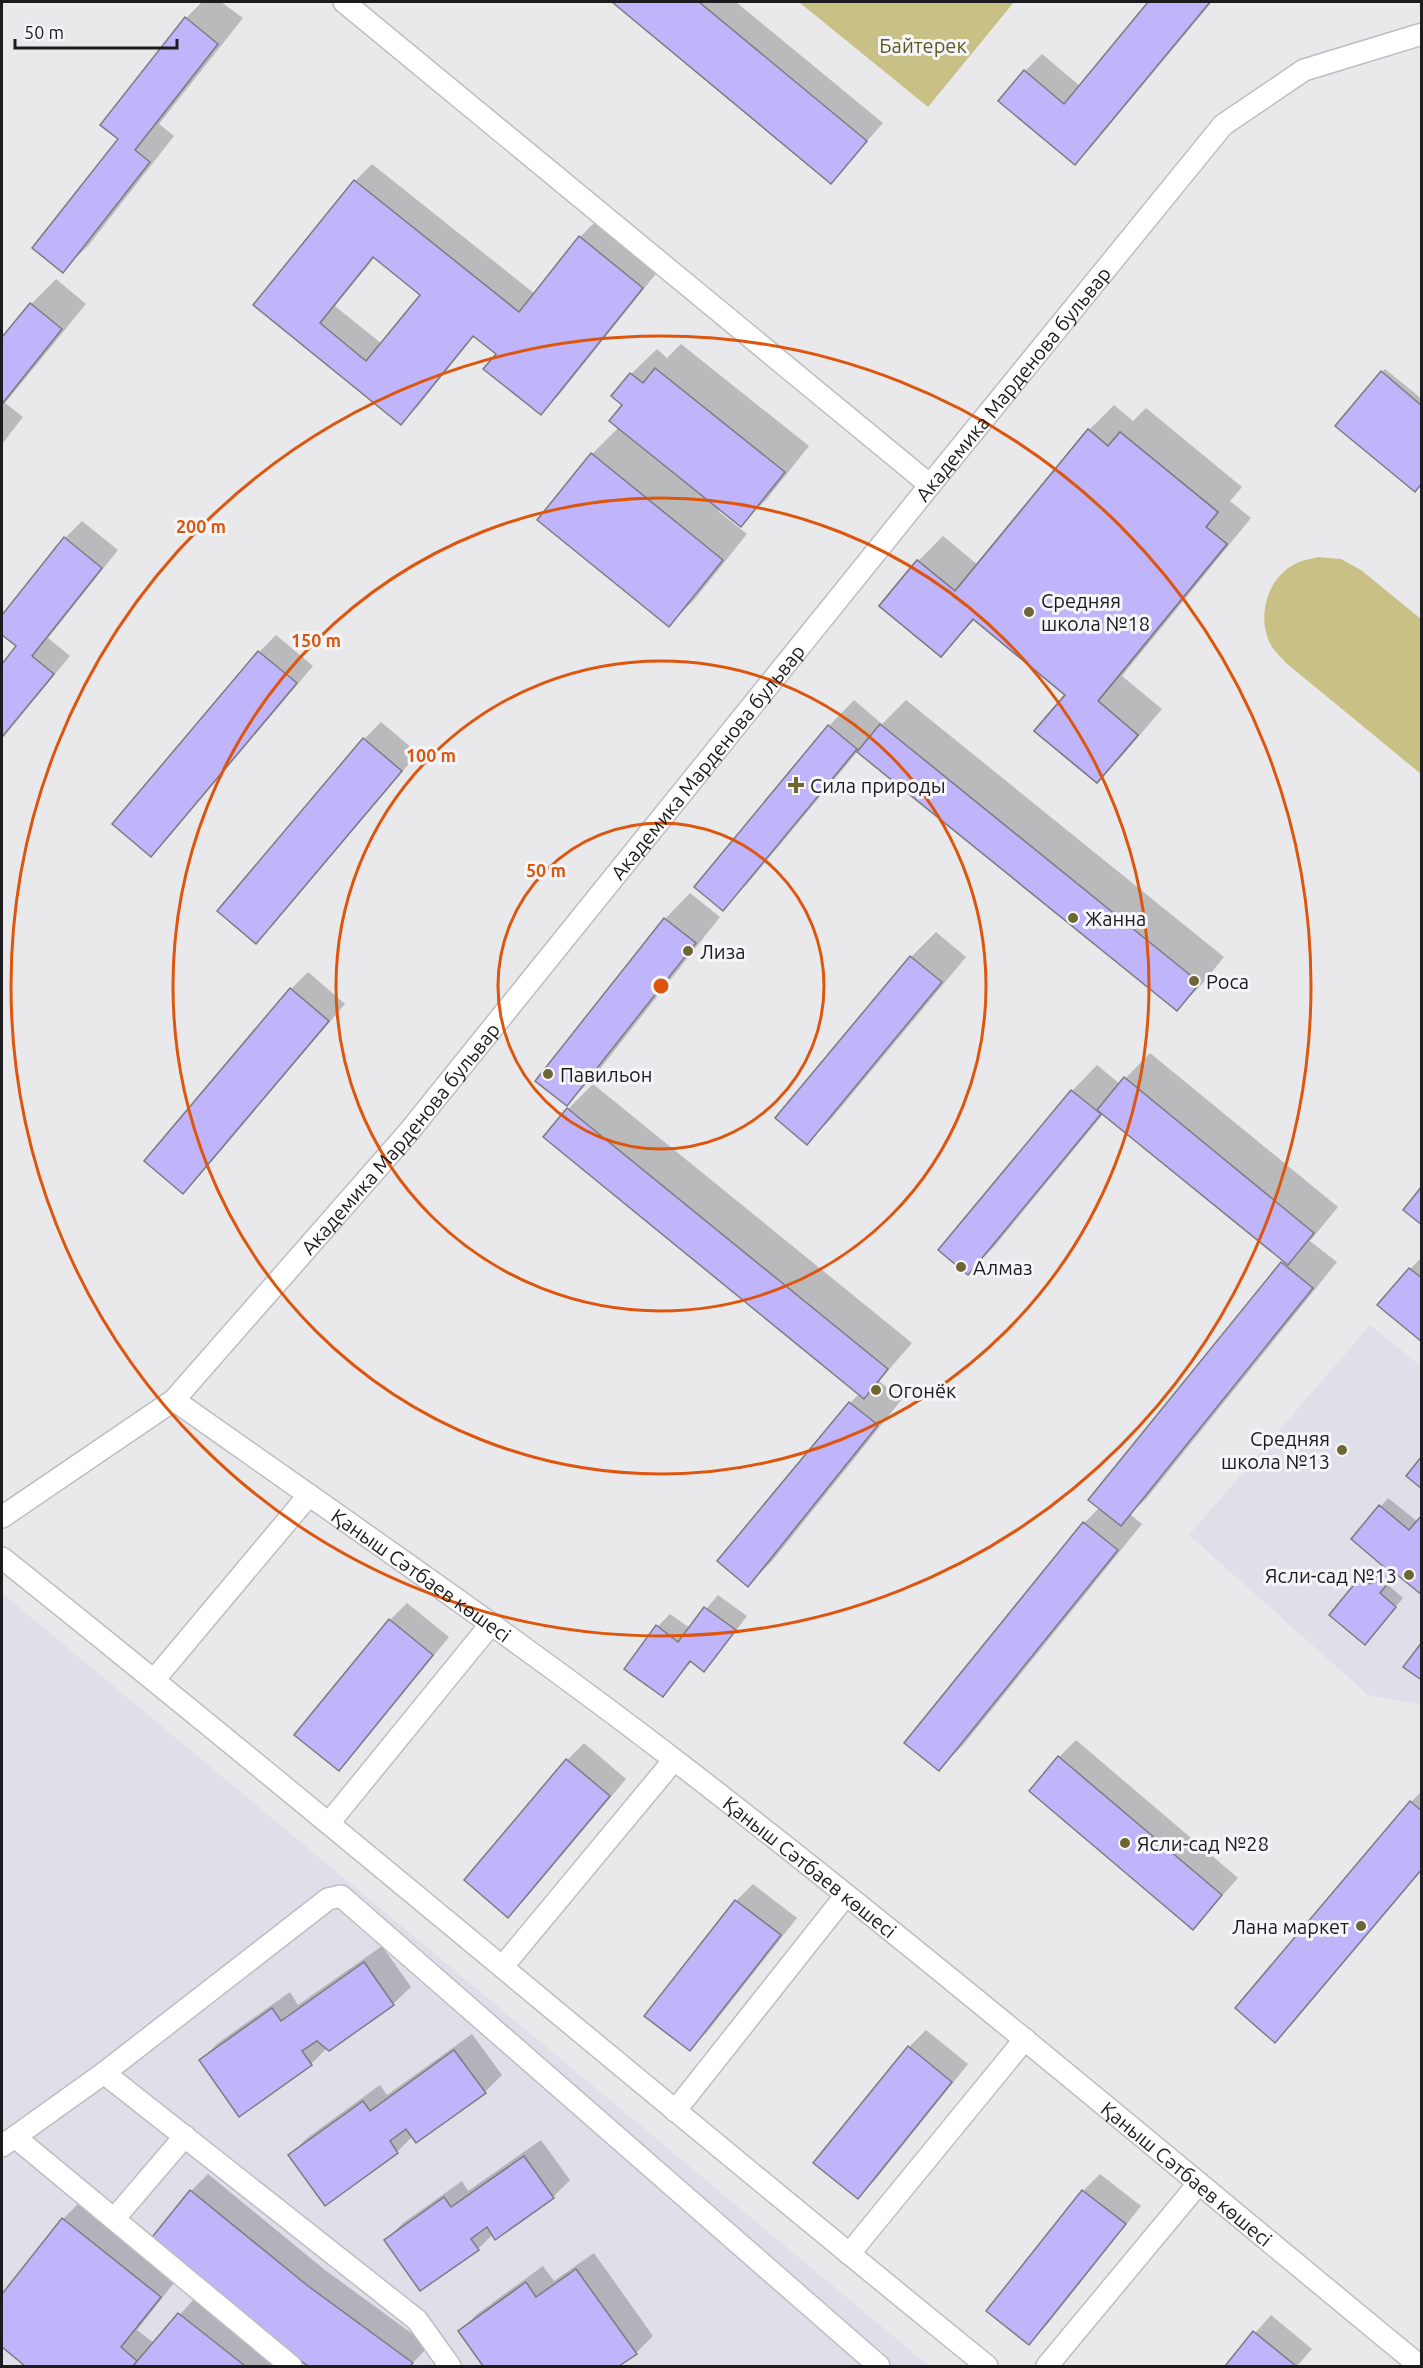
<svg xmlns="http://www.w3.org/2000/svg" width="1423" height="2368" viewBox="0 0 1423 2368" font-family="Ubuntu,sans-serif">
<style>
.built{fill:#e0dee9}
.green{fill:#c8c084}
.shadow{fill:#0003;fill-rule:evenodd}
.building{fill:#c0b4fa;stroke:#7c7b7f;stroke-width:1.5;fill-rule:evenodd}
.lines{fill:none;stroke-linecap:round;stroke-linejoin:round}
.minor-casing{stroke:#bebdc1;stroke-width:24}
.minor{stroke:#fff;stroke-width:21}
.ring{fill:none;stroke:#de560d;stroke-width:3}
.poi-dot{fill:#6e6734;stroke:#f6f6fa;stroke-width:2}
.labels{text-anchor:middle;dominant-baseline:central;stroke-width:6;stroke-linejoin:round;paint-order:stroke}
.park-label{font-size:20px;fill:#5f571e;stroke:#f6f6fa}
.street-label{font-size:20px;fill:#1c1c1e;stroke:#f6f6fa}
.poi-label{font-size:20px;fill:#1c1c1e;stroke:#f6f6fa;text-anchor:start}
.centre{fill:#de560d;stroke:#f6f6fa;stroke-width:3}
.ring-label{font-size:18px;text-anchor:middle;font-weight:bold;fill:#de560d;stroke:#f6f6fa;stroke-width:6;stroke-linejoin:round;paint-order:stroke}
</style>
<rect width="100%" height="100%" fill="#e9e9ec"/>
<g class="built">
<polygon points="1370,1325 1421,1366 1421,1705 1368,1695 1189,1535"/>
<polygon points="2,1593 929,2366 2,2366"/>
</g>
<g class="green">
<polygon points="799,2 1014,2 928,107"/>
<path d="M1318,557l23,2 20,11 60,49v155l-135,-111c-5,-6 -12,-12 -15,-18 -15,-28 -4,-67 24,-81 7,-4 16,-5 23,-7z"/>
</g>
<g class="shadow">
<polygon points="202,2 221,2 243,18 159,124 174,136 88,246 62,271 120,138 186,18"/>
<polygon points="614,2 736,2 883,123 831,182"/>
<polygon points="1150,2 1212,2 1092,146 1075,163 1025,71 1042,54 1080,86"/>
<path d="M372,164l163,130 45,-57 17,-17 62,50 -101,126 -17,17 -43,-59 -23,-19 -57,71 -17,17 -146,-118 100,-124zM375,257l47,37 -40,50 -47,-38z"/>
<polygon points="56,279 86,304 5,403 23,417 2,444 2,340 31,304"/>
<polygon points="681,344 809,446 766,500 740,525 720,509 718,511 747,534 694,600 669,625 592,454 619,427 624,405 613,396 631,374 657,349 667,358"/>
<polygon points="1385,369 1422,399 1422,482 1382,372"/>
<polygon points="1114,405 1133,421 1146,408 1242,487 1230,501 1251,518 1122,676 1162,709 1122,756 1097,781 1067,695 975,619 941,655 918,561 943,536 978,565 1089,430"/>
<polygon points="82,521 118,550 48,638 70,656 2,739 2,666 18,646 2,633 2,617 65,538"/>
<polygon points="276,635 313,666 168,838 151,855 115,823 259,652"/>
<polygon points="854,700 882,724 906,700 1224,957 1202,984 1177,1009 858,751 748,883 723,908 696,886 829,726"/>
<polygon points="381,722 418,753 273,925 256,942 219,911 364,739"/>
<polygon points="690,893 720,917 592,1079 567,1104 665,919"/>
<polygon points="936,932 966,957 832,1118 807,1143 777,1118 911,957"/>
<polygon points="308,972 345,1004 200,1175 183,1192 291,989"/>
<polygon points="1150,1053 1338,1207 1310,1241 1337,1262 1146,1499 1130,1514 1142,1524 964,1744 939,1769 906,1743 1084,1523 1100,1507 1284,1261 1104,1113 993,1248 967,1273 940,1250 1072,1091 1097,1065 1120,1084"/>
<polygon points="593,1084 912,1343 879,1381 902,1399 773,1560 748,1585 850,1403 860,1393 568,1109"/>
<polygon points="1422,1257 1422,1340 1410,1269"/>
<polygon points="1388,1498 1418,1522 1396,1573 1387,1584 1403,1598 1373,1634 1362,1577 1370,1569 1378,1576 1386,1567 1353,1539"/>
<polygon points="718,1595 747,1616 716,1657 704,1670 692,1661 663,1695 658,1626 670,1614 690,1628"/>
<polygon points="407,1603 449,1637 355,1752 338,1769 390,1620"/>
<polygon points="1076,1740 1238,1878 1193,1928 1059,1757"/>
<polygon points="584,1743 626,1779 525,1899 508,1916 567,1760"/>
<polygon points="1422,1791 1422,1870 1292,2024 1275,2041 1411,1802"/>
<polygon points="753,1884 797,1918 707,2032 690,2049 646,2015 736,1901"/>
<polygon points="382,1946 411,1987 393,2004 329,2050 327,2048 311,2064 201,2060 218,2043 290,1992 298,2005"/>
<polygon points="926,2030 968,2064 875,2180 858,2197 815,2162 909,2047"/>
<polygon points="472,2034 502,2075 485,2092 413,2136 397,2152 325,2204 290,2155 307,2138 380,2085 387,2095"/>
<polygon points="541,2140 570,2180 553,2197 493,2234 478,2249 386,2240 403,2223 462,2181 468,2191"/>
<polygon points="208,2174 325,2270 429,2346 410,2366 309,2366 249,2321 151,2241 191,2191"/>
<polygon points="1100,2174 1141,2206 1046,2326 1029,2343 988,2311 1083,2191"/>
<polygon points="80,2202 177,2279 137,2330 154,2343 196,2297 283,2366 28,2366 2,2346 2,2297 63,2219"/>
<polygon points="594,2253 653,2336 636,2353 617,2366 485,2366 460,2331 477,2314 543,2266 554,2281"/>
<polygon points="1271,2315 1312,2349 1297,2366 1226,2366"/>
</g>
<g class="building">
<polygon points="612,2 699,2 867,141 831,184"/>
<polygon points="1148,2 1210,2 1075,165 998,101 1024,70 1064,104"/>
<polygon points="185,17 218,44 135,150 150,162 63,273 32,248 118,139 100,125"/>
<path d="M354,180l165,132 60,-76 64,52 -102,127 -58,-46 13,-15 -23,-18 -72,89 -148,-120zM373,257l47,38 -54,66 -46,-38z"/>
<polygon points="30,303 62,329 2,404 2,337"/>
<polygon points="655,368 785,472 741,527 609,421 622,405 611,396 630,373 643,383"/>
<polygon points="1381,371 1422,406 1422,483 1415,492 1335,426"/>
<path d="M1088,429l20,17 12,-14 98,80 -12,15 21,17 -129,157 40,34 -41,48 -63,-52 31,-36 -92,-76 -32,38 -62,-51 38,-46 38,31zM1079,502l76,62 -66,80 -76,-62z"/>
<polygon points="1088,429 1108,446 1120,432 1218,512 1206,527 1227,544 1098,701 1138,735 1097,783 1034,731 1065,695 973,619 941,657 879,606 917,560 955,591"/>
<polygon points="591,453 723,560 669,627 537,520"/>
<polygon points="64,537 102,568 32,656 54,674 2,737 2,664 16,646 2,635 2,615"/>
<polygon points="258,651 297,683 151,857 112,824"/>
<polygon points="880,724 1200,983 1177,1011 857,752"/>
<polygon points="828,725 857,749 723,911 694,887"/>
<polygon points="363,738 402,771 256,944 217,911"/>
<polygon points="664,918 696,943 567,1106 535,1081"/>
<polygon points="910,956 942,982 807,1145 775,1118"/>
<polygon points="290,988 329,1021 183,1194 144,1161"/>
<polygon points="1124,1077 1314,1233 1288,1265 1097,1110"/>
<polygon points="1071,1090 1101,1114 968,1275 938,1250"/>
<polygon points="567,1108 888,1369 864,1399 543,1137"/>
<polygon points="1422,1186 1422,1225 1403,1210"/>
<polygon points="1281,1262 1313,1288 1121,1526 1088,1500"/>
<polygon points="1409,1268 1422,1278 1422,1342 1377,1305"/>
<polygon points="849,1402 878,1425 748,1587 717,1561"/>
<polygon points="1422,1456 1422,1489 1406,1476"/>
<polygon points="1379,1505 1409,1530 1422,1515 1422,1595 1396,1574 1380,1593 1396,1607 1365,1645 1329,1615 1361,1576 1370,1584 1384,1567 1351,1539"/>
<polygon points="1083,1522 1118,1550 939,1771 904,1743"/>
<polygon points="704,1607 736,1630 704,1672 690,1661 663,1697 624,1669 656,1625 678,1642"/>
<polygon points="389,1619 433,1655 339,1771 294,1735"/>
<polygon points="1422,1642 1422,1678 1420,1679 1403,1667"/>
<polygon points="1058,1756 1222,1895 1193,1930 1029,1791"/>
<polygon points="566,1759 610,1796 508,1918 464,1880"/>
<polygon points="1410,1801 1422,1811 1422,1869 1275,2043 1235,2008"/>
<polygon points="735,1900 781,1935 690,2051 644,2016"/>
<polygon points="364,1962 394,2005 329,2051 317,2041 302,2051 312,2065 239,2117 199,2060 272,2008 281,2021"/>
<polygon points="908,2046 952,2082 858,2199 813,2163"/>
<polygon points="454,2050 486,2093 416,2143 406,2129 390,2141 398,2153 325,2206 288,2155 363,2101 370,2111"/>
<polygon points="524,2156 554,2198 495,2240 487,2227 471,2239 479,2250 420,2291 384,2240 444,2197 451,2207"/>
<polygon points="190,2190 308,2286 413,2363 410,2366 308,2366 248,2322 149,2241"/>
<polygon points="1082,2190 1126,2224 1029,2345 986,2311"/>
<polygon points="62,2218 161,2297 121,2347 137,2361 133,2366 25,2366 2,2347 2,2294"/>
<polygon points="576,2269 637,2354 619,2366 483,2366 458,2331 526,2282 536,2297"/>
<polygon points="178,2313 225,2350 245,2366 133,2366"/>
<polygon points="1253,2331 1296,2366 1225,2366"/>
</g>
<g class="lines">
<g class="minor-casing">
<g id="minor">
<polyline points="344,2 930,485"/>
<path id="s1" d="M174,1400c168,119 338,235 502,361 253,195 497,402 744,605"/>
<path id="s2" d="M2,1517l172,-117 233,-266 523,-649 293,-360 81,-55 118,-36"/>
<path d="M2,1558c332,265 655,541 985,808"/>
<polyline points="154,1680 309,1495"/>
<polyline points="329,1823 491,1624"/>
<polyline points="503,1966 674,1760"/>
<polyline points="104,2073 417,2320 450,2366"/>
<polyline points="675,2111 846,1895"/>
<polyline points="15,2137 291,2366"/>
<polyline points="2,2146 104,2073 328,1899 341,1896 879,2366"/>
<polyline points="114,2219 185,2136"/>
<polyline points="849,2254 1025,2039"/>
<polyline points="1047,2366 1199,2183"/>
</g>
</g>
<use href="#minor" class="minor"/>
</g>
<g class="ring">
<circle cx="661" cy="986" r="163"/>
<circle cx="661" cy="986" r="325"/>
<circle cx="661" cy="986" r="488"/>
<circle cx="661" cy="986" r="650"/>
</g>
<g class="poi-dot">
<circle cx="1029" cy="612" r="6"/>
<path d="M793 776h6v6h6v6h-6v6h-6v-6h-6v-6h6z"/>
<circle cx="1073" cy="918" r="6"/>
<circle cx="688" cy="951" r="6"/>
<circle cx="1194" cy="981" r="6"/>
<circle cx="548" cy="1074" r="6"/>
<circle cx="961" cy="1267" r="6"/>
<circle cx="876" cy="1390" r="6"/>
<circle cx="1342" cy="1450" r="6"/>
<circle cx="1409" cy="1575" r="6"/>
<circle cx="1125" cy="1843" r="6"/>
<circle cx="1361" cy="1926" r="6"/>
</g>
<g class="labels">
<g class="park-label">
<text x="923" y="45">Байтерек</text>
</g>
<g class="street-label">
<text stroke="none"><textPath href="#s2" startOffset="1526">Академика Марденова бульвар</textPath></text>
<text stroke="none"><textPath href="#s2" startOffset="1040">Академика Марденова бульвар</textPath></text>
<text stroke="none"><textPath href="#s2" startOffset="554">Академика Марденова бульвар</textPath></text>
<text stroke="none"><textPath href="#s1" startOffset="303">Қаныш Сәтбаев көшесі</textPath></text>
<text stroke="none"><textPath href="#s1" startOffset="789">Қаныш Сәтбаев көшесі</textPath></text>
<text stroke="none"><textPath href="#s1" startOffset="1275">Қаныш Сәтбаев көшесі</textPath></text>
</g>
<g class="poi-label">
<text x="1041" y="600">Средняя<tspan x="1041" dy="23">школа №18</tspan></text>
<text x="810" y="785">Сила природы</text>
<text x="1085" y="918">Жанна</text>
<text x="700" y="951">Лиза</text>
<text x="1206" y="981">Роса</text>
<text x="560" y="1074">Павильон</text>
<text x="973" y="1267">Алмаз</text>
<text x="888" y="1390">Огонёк</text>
<text x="1330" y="1438" text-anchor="end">Средняя<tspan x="1330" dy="23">школа №13</tspan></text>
<text x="1397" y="1575" text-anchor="end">Ясли-сад №13</text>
<text x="1137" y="1843">Ясли-сад №28</text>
<text x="1349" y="1926" text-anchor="end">Лана маркет</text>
</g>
</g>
<circle cx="661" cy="986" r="9" class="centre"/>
<g class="ring-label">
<text x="201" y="533">200 m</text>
<text x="316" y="647">150 m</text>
<text x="431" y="762">100 m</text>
<text x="546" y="877">50 m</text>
</g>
<rect width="1423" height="2368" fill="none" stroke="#1c1c1e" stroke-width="6"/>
<path d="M15 39v9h162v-9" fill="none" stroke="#1c1c1e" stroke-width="3"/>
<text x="24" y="39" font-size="18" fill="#1c1c1e" stroke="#f6f6fa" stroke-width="4.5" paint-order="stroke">50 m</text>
</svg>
